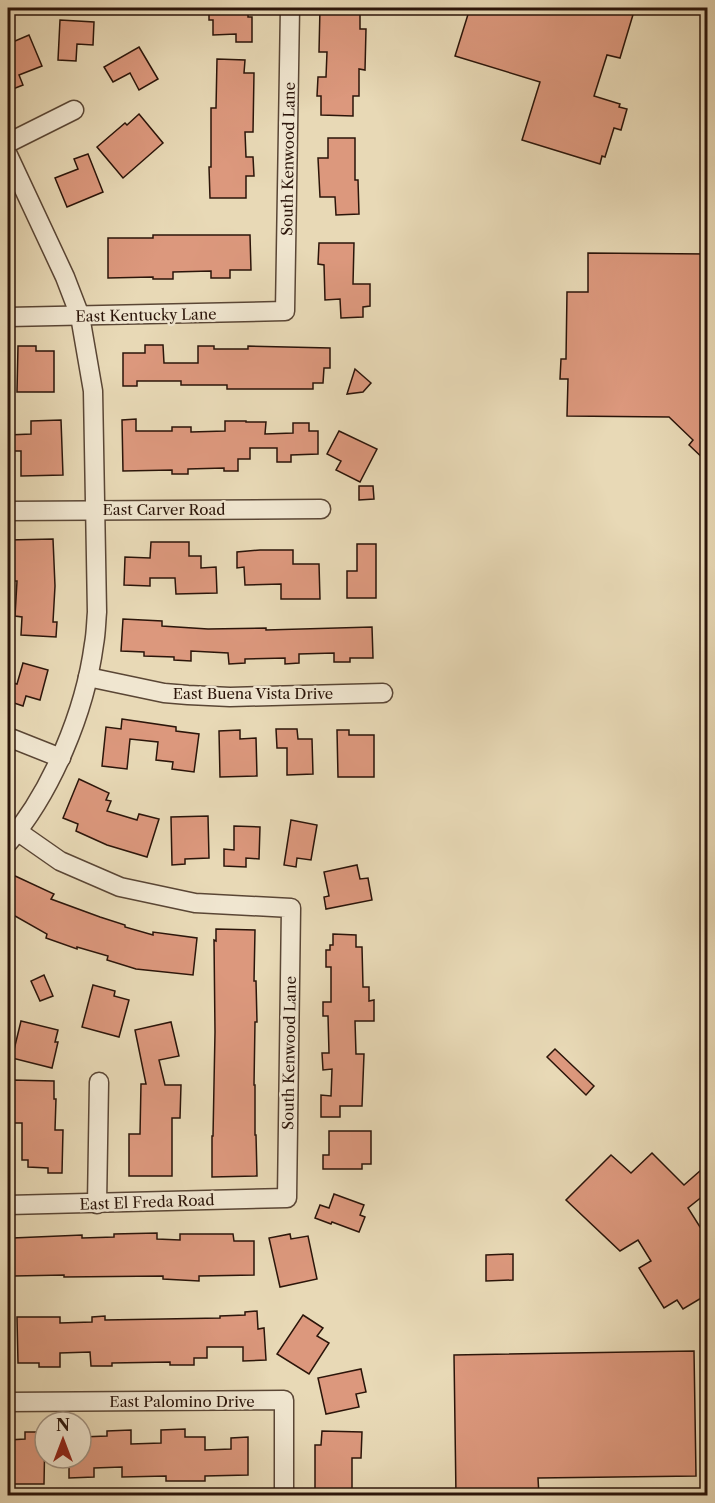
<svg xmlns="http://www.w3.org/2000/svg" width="715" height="1503" viewBox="0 0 715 1503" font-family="'Libre Caslon Text',serif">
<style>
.building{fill:#dc987d;stroke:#2b150a;stroke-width:1.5}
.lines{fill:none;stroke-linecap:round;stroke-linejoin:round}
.minor-casing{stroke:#5a4635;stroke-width:21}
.minor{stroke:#f0e6d0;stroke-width:18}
.labels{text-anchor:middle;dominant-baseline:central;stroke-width:5;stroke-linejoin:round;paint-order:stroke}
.street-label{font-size:15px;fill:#2b150a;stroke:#f0e6d0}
</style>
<rect width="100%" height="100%" fill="#e8d9b6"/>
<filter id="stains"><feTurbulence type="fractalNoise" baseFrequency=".00333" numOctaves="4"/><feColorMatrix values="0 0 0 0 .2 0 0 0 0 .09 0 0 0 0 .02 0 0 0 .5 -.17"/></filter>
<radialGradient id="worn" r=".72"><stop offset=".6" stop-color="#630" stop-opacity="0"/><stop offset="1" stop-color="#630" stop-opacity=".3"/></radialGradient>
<g class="building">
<polygon points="209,8 248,8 248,17 252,17 252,42 236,42 236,34 213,35 213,20 209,20"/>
<polygon points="320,8 360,8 360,29 366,29 365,70 359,69 359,96 353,96 353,116 321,115 321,96 317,96 318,77 326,77 327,52 319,52"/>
<polygon points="470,8 635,8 620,58 607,55 594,96 620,104 619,107 627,109 621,130 614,128 605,157 602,156 600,164 522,140 540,82 455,56"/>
<polygon points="60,20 94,22 93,45 77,44 76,61 58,60"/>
<polygon points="29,35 42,66 19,75 23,85 8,91 8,44"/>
<polygon points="139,47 158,79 139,90 130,73 113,82 104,67"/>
<polygon points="217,59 245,60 244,73 254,73 253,132 245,132 246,157 253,157 254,176 246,176 246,198 210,198 209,167 211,167 211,108 216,108"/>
<polygon points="139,114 163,143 123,178 97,147 125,123 127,125"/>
<polygon points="328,138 355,138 355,180 358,180 359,214 336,215 335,197 320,197 318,158 328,158"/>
<polygon points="88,154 103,192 67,207 55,178 78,169 74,159"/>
<polygon points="153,235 250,235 251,270 230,270 230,278 211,278 211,271 173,272 173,279 153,279 153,277 108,278 108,238 153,238"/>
<polygon points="319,243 354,243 353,284 370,284 370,306 363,307 363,317 341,318 340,299 325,300 324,265 318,264"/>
<polygon points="588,253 708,254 708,463 689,445 693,440 669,417 567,416 568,379 560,379 561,359 566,359 567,292 588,292"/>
<polygon points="145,345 163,345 164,363 198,363 198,346 214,346 214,349 248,349 248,346 330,348 330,368 324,368 323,383 313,383 313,389 227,389 227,385 181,385 181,381 137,381 137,386 123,386 123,353 145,353"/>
<polygon points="18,346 36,346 36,351 54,351 54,392 17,392"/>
<polygon points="355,369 371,383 363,392 347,394"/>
<polygon points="136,419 136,431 172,431 172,427 191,427 191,432 225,431 225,421 246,421 246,422 266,422 265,434 293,433 293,423 309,423 309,431 318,431 318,454 291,455 291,462 277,462 277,448 250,448 250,459 238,459 238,471 224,471 224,468 188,469 188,474 172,474 172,470 123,471 122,420"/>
<polygon points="61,420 63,475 21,476 21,451 8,451 8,435 31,434 31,421"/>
<polygon points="339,431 377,449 360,482 336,470 341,461 327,454"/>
<polygon points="359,486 373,486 374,499 359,500"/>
<polygon points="53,539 55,586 53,622 57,622 56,637 21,635 22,617 15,616 17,581 14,581 14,558 8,558 8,540"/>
<polygon points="151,542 189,542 189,556 201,556 201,568 216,567 217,593 176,594 175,578 150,578 150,586 124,585 125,557 150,558"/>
<polygon points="357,544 376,544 376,598 347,598 347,571 357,571"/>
<polygon points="260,550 293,550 293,564 319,564 320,599 281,599 281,584 245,585 244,567 237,568 237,552"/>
<polygon points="123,619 162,621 162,626 208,629 266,628 266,630 372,627 373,658 350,658 350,662 334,662 334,653 299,654 299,663 285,664 285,658 245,659 245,663 229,664 228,653 191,651 191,661 174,660 174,657 144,656 144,652 121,651"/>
<polygon points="23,663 48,670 40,700 26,696 23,706 8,701 8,682 17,684"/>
<polygon points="122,719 176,727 176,731 199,734 194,772 172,769 173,762 156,760 158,742 130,739 127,769 102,766 106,727 121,729"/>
<polygon points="276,729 297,729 298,739 312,739 313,774 287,775 287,748 277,748"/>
<polygon points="240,730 240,739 256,738 257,776 220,777 219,731"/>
<polygon points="337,730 349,730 349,735 374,735 374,777 338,777"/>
<polygon points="79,779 109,793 106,800 111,801 107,811 137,820 139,814 159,819 147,857 107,845 76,831 78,824 63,818"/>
<polygon points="208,816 209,858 185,859 185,864 172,865 171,817"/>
<polygon points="291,820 317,825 311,860 297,858 296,867 284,865"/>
<polygon points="234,826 260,827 259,859 246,858 246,867 224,866 224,849 234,850"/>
<polygon points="357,865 360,879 368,878 372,900 326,909 324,897 329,896 324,872"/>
<polygon points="13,875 54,894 51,899 100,917 125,925 125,927 153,935 153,932 197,938 193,975 136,969 107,960 108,956 77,947 77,949 46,938 47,934 8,912 8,886"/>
<polygon points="216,929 255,930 254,981 256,981 257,1022 255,1022 254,1085 255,1085 255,1135 256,1135 257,1176 212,1177 212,1136 213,1136 215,1032 214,940 216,941"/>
<polygon points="333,934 356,935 356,947 362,947 363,987 369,987 369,1001 374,1000 374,1021 355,1021 356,1054 364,1054 362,1106 340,1106 340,1117 321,1117 321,1095 331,1096 332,1069 323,1070 322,1053 329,1053 328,1016 323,1016 323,1002 331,1002 331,967 326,967 326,950 330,950 330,945 333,945"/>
<polygon points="44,975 53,996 40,1001 31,981"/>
<polygon points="93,985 115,991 114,996 129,1000 119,1037 82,1027"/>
<polygon points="21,1021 58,1030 55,1042 58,1042 52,1068 12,1058"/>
<polygon points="171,1022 179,1056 159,1060 165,1085 181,1085 180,1118 172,1118 172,1176 129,1176 129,1134 140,1134 141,1084 146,1084 135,1030"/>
<polygon points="555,1049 594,1086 586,1095 547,1057"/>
<polygon points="12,1080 54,1081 54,1099 56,1099 55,1130 63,1130 62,1173 48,1173 48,1168 28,1167 28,1160 22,1160 22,1123 11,1123"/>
<polygon points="329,1131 371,1131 371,1164 362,1164 362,1169 323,1169 323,1155 329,1155"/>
<polygon points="652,1153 684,1185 701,1170 708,1178 708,1192 688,1208 700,1227 708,1223 708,1294 683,1309 677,1300 664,1308 639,1268 651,1261 638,1240 620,1251 566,1200 611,1155 631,1173"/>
<polygon points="334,1194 364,1205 360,1215 365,1217 359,1232 332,1222 331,1224 315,1218 320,1205 329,1208"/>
<polygon points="157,1233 157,1239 180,1240 180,1234 233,1234 234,1241 254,1241 254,1275 199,1276 199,1281 163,1279 163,1276 64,1277 64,1275 14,1276 13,1238 82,1235 82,1238 114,1237 114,1234"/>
<polygon points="290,1234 291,1239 308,1236 317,1279 280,1287 269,1238"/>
<polygon points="513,1254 513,1280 486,1281 486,1255"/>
<polygon points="257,1311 258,1329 264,1328 266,1360 243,1361 243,1347 207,1347 207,1358 194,1358 194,1365 170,1365 170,1362 112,1363 112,1366 91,1366 90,1352 60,1353 60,1367 39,1367 39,1363 18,1363 17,1317 60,1317 60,1323 92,1322 92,1317 105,1316 105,1320 220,1318 220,1316 245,1315 245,1312"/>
<polygon points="303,1315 323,1328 317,1336 329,1343 309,1374 277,1354"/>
<polygon points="694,1351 696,1476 538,1478 539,1496 456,1496 454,1355"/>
<polygon points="361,1369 366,1392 356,1394 359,1407 326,1414 318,1378"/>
<polygon points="185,1429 185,1437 205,1437 205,1450 231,1449 231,1438 248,1437 248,1475 205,1476 205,1481 166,1481 166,1476 122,1477 122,1467 94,1468 94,1477 69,1478 69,1458 81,1458 81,1437 107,1436 107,1431 131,1430 131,1444 161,1443 161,1430"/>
<polygon points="322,1431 362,1432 361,1458 352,1458 352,1496 315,1496 315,1445 321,1445"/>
<polygon points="25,1432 45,1432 44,1484 8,1484 8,1440 25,1439"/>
</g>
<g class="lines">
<g class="minor-casing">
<g id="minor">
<polyline points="8,143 74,110"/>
<path d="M8,155l57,122 15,39 13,75 4,221c-1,11 -1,22 -3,32 -9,68 -42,147 -86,199"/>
<polyline points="8,317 285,311 290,8"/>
<polyline points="8,511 321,509"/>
<polyline points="88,677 164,693 188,695 230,697 383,693"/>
<polyline points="8,737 61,758"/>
<polyline points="97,1204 99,1082"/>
<polyline points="8,1205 287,1198 291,908 195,903 120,887 60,861 17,831"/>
<polyline points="8,1402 284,1400 284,1496"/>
</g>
</g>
<use href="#minor" class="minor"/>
</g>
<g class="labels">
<g class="street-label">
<text transform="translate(288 159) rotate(-89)">South Kenwood Lane</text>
<text transform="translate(146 315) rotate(-1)">East Kentucky Lane</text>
<text x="164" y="509">East Carver Road</text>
<text x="253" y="693">East Buena Vista Drive</text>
<text transform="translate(289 1053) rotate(-89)">South Kenwood Lane</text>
<text transform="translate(147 1202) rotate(-2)">East El Freda Road</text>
<text x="182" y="1401">East Palomino Drive</text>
</g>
</g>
<rect width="715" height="1503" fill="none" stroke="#e8d9b6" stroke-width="30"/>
<rect x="9" y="9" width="697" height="1485" fill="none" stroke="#2b150a" stroke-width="3"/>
<rect x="15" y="15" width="685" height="1473" fill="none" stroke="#2b150a" stroke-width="1.5"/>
<g transform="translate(63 1440)"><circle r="28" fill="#f0e6d0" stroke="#a19281" stroke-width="1.5"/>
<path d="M0-4.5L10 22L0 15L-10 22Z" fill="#8f2418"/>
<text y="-9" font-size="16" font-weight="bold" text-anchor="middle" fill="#2b150a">N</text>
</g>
<rect width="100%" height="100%" filter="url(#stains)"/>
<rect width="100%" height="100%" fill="url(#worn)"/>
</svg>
